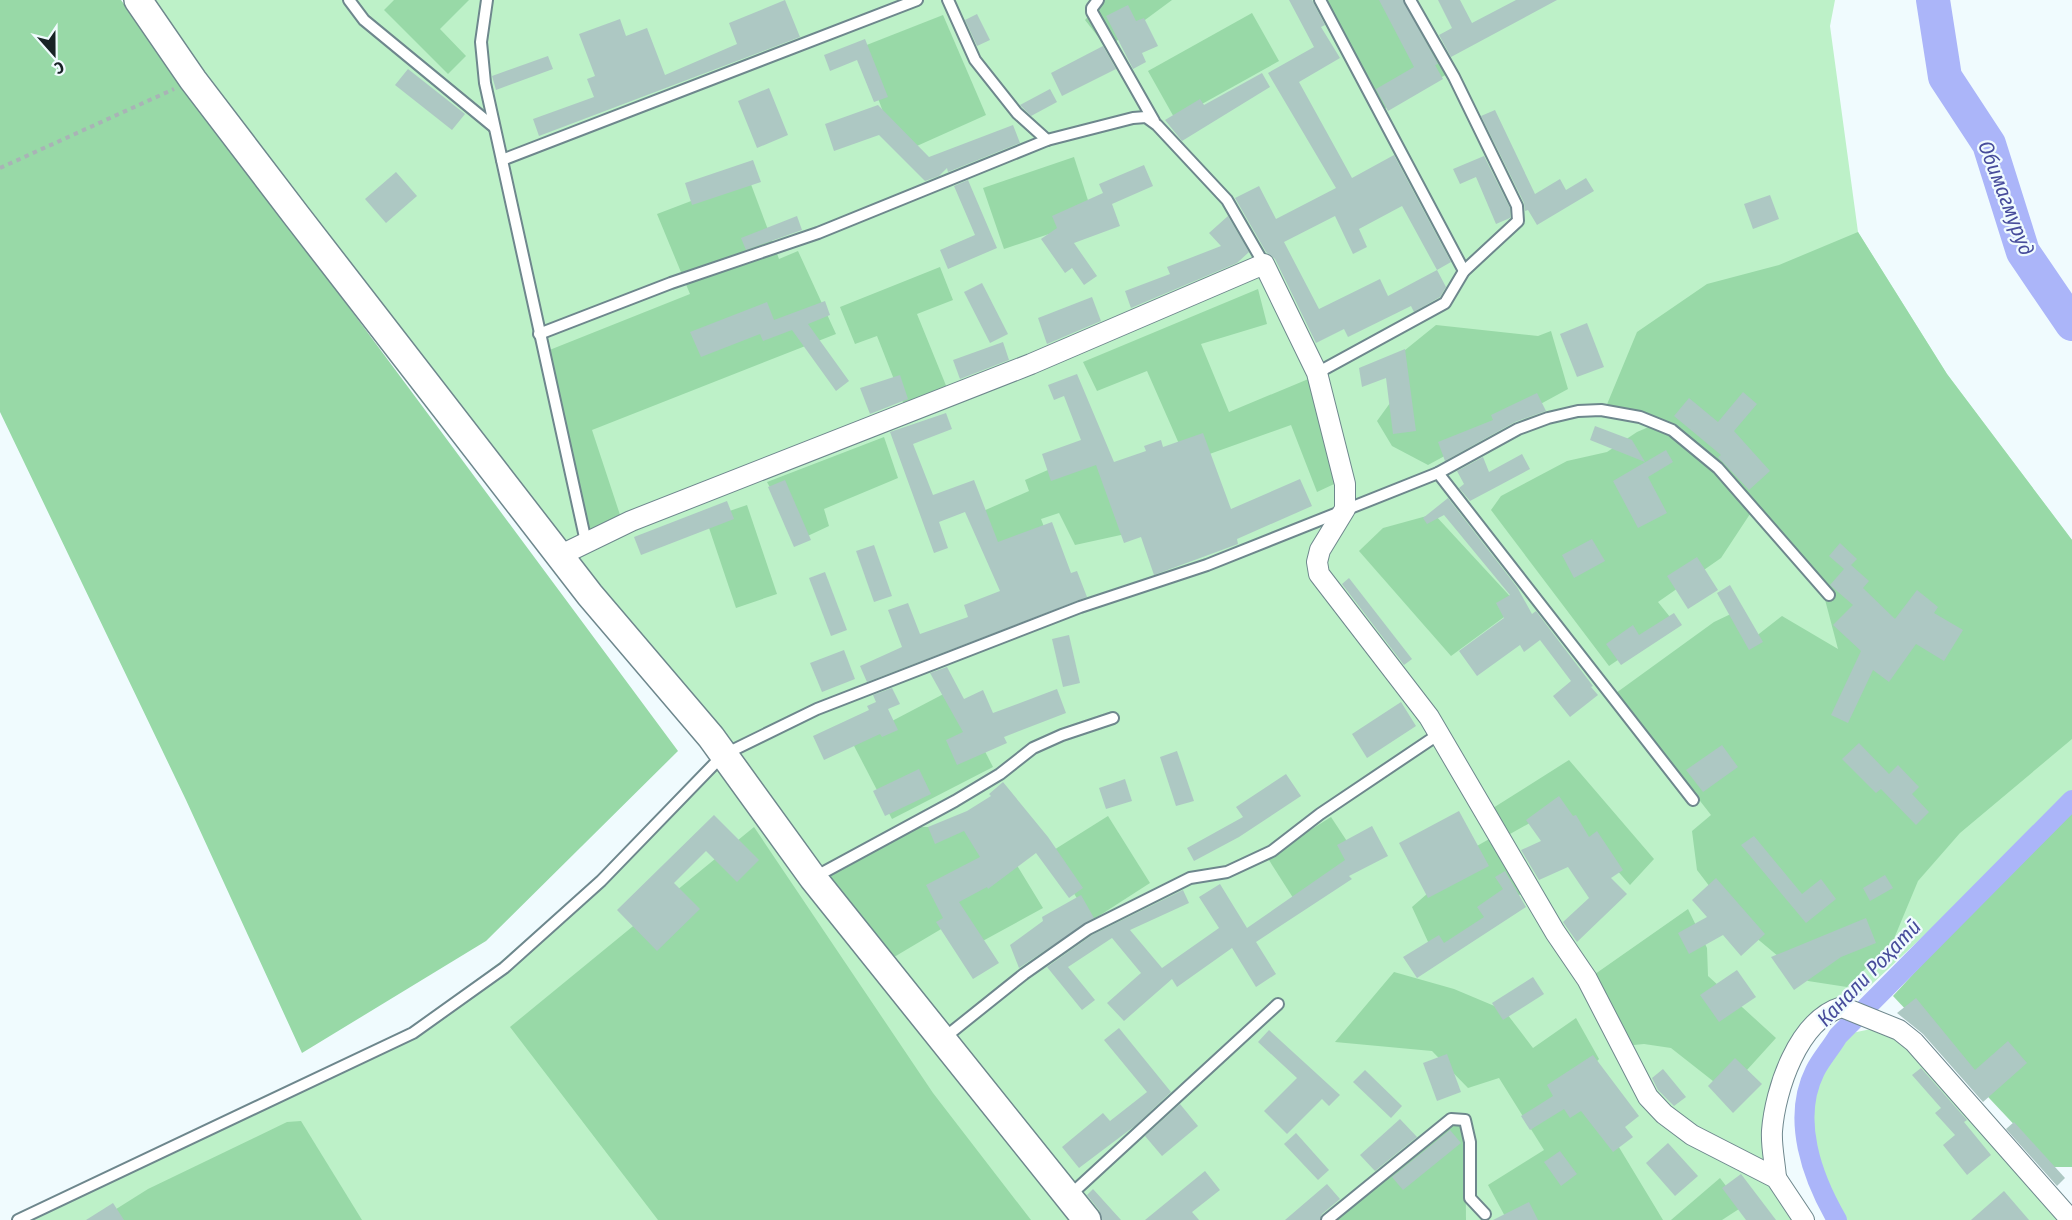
<svg xmlns="http://www.w3.org/2000/svg" width="2072" height="1220" viewBox="0 0 2072 1220" font-family="'Fira Sans Condensed',sans-serif">
<style>
.green{fill:#bdf1c8}
.forest{fill:#98d9a7}
.lines{fill:none;stroke-linecap:round;stroke-linejoin:round}
.canal{stroke:#abb5f9;stroke-width:20}
.river{stroke:#abb5f9;stroke-width:34}
.building{fill:#adc8c3;fill-rule:evenodd}
.lane-casing{stroke:#6e878d;stroke-width:14}
.street-casing{stroke:#6e878d;stroke-width:22}
.secondary-casing{stroke:#6e878d;stroke-width:30}
.path{stroke:#a9b3b6;stroke-width:4;stroke-dasharray:4.5 4.5;stroke-linecap:butt}
.lane{stroke:#fff;stroke-width:10}
.street{stroke:#fff;stroke-width:20}
.secondary{stroke:#fff;stroke-width:27}
.labels{text-anchor:middle;dominant-baseline:central;stroke-width:4.5;stroke-linejoin:round;paint-order:stroke}
.water-label{font-size:21px;font-style:italic;fill:#474c9b;stroke:#f0fbfe}
</style>
<rect width="100%" height="100%" fill="#f0fbfe"/>
<g class="green">
<polygon points="141,0 1835,0 1830,26 1858,232 1947,374 2072,540 2072,798 1843,1011 1833,1013 1794,1063 1774,1135 1789,1191 1809,1220 23,1220 413,1027 500,962 599,876 718,751"/>
<path d="M1885,1026l29,18 153,176h-230c-25,-43 -46,-101 -22,-149 6,-12 16,-23 23,-35z"/>
</g>
<g class="forest">
<polygon points="0,0 121,0 678,751 486,941 302,1053 186,800 0,412"/>
<polygon points="394,0 469,0 440,29 466,56 448,74 384,10"/>
<polygon points="1104,0 1172,0 1107,48 1085,20"/>
<polygon points="1319,0 1409,0 1451,72 1380,111"/>
<polygon points="1252,13 1279,61 1175,119 1148,71"/>
<polygon points="943,15 986,115 899,154 859,48"/>
<polygon points="1074,157 1094,219 1004,249 983,188"/>
<polygon points="749,179 779,259 798,251 836,334 592,430 625,530 590,543 542,353 690,294 657,214"/>
<polygon points="1858,232 1947,374 2072,540 2072,739 1960,833 1918,881 1893,941 1847,987 1808,981 1736,921 1697,870 1692,831 1711,815 1616,693 1714,622 1737,611 1755,637 1782,616 1838,649 1823,592 1750,514 1721,558 1658,602 1674,622 1609,666 1491,510 1501,496 1567,461 1607,452 1637,432 1658,423 1603,414 1637,332 1707,284 1779,265"/>
<polygon points="940,267 953,300 917,314 947,388 904,405 877,336 855,344 840,307"/>
<polygon points="1258,289 1267,324 1201,344 1229,412 1318,375 1347,478 1317,492 1291,425 1187,462 1147,371 1097,391 1083,362"/>
<polygon points="1436,325 1538,336 1551,331 1568,389 1428,465 1392,446 1377,421 1398,392 1394,359"/>
<polygon points="884,437 898,478 824,509 829,526 799,540 767,482"/>
<polygon points="1098,448 1130,533 1075,545 1059,513 1041,519 1054,553 1002,573 974,515 1029,491 1025,480"/>
<polygon points="747,505 777,594 736,608 706,519"/>
<polygon points="1434,514 1519,606 1451,656 1359,551 1383,528"/>
<polygon points="953,689 993,767 892,819 852,742"/>
<polygon points="1569,760 1654,859 1630,885 1560,806 1510,834 1493,808"/>
<polygon points="2072,801 2072,1167 2054,1167 1893,996"/>
<polygon points="1108,816 1150,883 1091,921 1049,853"/>
<polygon points="1331,817 1362,864 1297,904 1267,857"/>
<polygon points="754,827 933,1093 1031,1220 658,1220 510,1027"/>
<polygon points="910,827 976,827 1010,854 1043,908 968,949 953,922 884,963 817,878"/>
<polygon points="1491,838 1522,893 1435,957 1412,907 1435,887 1426,875"/>
<polygon points="1688,909 1707,948 1708,976 1776,1038 1727,1092 1671,1048 1644,1044 1623,1046 1588,979"/>
<polygon points="1394,972 1454,989 1504,1010 1533,1048 1576,1018 1599,1059 1585,1074 1611,1134 1663,1220 1507,1220 1488,1185 1544,1150 1499,1078 1468,1088 1432,1051 1335,1042"/>
<polygon points="1456,1120 1465,1122 1466,1220 1330,1220"/>
<polygon points="301,1121 362,1220 119,1220 113,1211 148,1189 287,1122"/>
<polygon points="1720,1178 1742,1207 1722,1220 1671,1220"/>
</g>
<g class="lines">
<path class="canal" d="M1837,1220c-25,-43 -46,-101 -22,-149 6,-12 16,-23 23,-35l234,-236"/>
<polyline class="river" points="1933,0 1945,77 1989,144 2023,252 2072,324"/>
</g>
<g class="building">
<polygon points="785,0 800,37 539,136 533,119 594,97 587,79 595,76 579,34 620,19 626,36 647,28 665,75 737,44 729,23"/>
<path d="M1289,0h23l13,25 -4,2 19,31 -41,24 53,96 42,-23 57,107 -14,8 9,17 -6,10 -26,15 -3,-6 -63,31 -4,-8 -28,14 -41,-84 -9,-7 -31,-54 24,-12 17,33 60,-31 -68,-115 46,-26zM1402,206l35,64 -49,26 -8,-17 -61,30 -35,-67 51,-26 18,38 14,-7 -8,-18z"/>
<polygon points="1379,0 1403,0 1438,64 1435,65 1443,79 1388,111 1376,89 1414,67"/>
<polygon points="1438,0 1460,0 1472,23 1516,0 1557,0 1451,57 1439,35 1452,28"/>
<polygon points="1128,5 1136,21 1144,18 1158,46 1142,53 1146,62 1133,69 1106,16"/>
<polygon points="977,14 990,40 977,46 965,20"/>
<polygon points="865,39 888,97 874,102 857,60 830,71 824,55"/>
<polygon points="1103,46 1116,69 1062,96 1051,73"/>
<polygon points="548,56 553,69 496,90 492,76"/>
<polygon points="408,69 465,114 452,130 395,85"/>
<polygon points="1262,73 1270,87 1182,141 1165,120 1200,99 1204,105"/>
<polygon points="769,88 788,135 757,148 738,101"/>
<polygon points="1050,89 1057,102 1031,116 1020,105"/>
<polygon points="878,105 929,157 1013,125 1020,143 948,172 947,168 939,176 925,181 879,135 834,151 825,124"/>
<polygon points="1495,110 1535,194 1560,179 1566,190 1586,178 1594,191 1537,225 1528,210 1525,211 1524,203 1481,116"/>
<polygon points="1484,156 1510,208 1510,218 1496,224 1476,177 1460,184 1453,169"/>
<polygon points="753,160 761,182 692,205 685,183"/>
<polygon points="1144,165 1153,186 1112,204 1120,226 1074,243 1097,276 1084,285 1072,268 1065,273 1041,239 1057,228 1052,216 1103,193 1099,184"/>
<polygon points="396,172 417,196 386,223 365,199"/>
<polygon points="968,180 997,248 948,269 940,250 975,235 954,186"/>
<polygon points="1770,195 1779,219 1753,229 1744,204"/>
<polygon points="797,216 802,230 746,250 741,238"/>
<polygon points="1228,216 1249,252 1237,263 1131,308 1125,291 1170,274 1167,267 1221,246 1209,233"/>
<polygon points="982,283 1008,334 990,343 964,292"/>
<polygon points="1092,297 1101,321 1047,344 1038,318"/>
<polygon points="825,301 830,315 808,324 849,381 836,391 792,330 763,341 760,334 701,357 690,332 767,302 774,320"/>
<polygon points="1587,323 1604,367 1577,377 1560,334"/>
<polygon points="1003,342 1009,360 960,379 953,360"/>
<polygon points="1405,349 1416,431 1393,434 1386,378 1362,387 1359,368"/>
<polygon points="1077,374 1114,462 1146,451 1144,446 1161,440 1163,447 1203,433 1231,509 1300,479 1312,506 1237,539 1238,544 1154,575 1141,537 1124,543 1096,465 1051,481 1042,454 1081,440 1064,396 1054,400 1048,385"/>
<polygon points="900,375 908,399 870,414 860,388"/>
<polygon points="1743,392 1757,404 1734,431 1770,471 1749,490 1718,457 1721,455 1674,416 1689,398 1718,422"/>
<polygon points="1537,393 1546,411 1515,422 1445,461 1438,442 1493,420 1491,415"/>
<polygon points="946,413 952,429 913,444 933,495 974,480 998,542 1052,522 1071,573 1077,571 1087,597 867,682 860,666 902,647 888,610 908,603 920,634 968,617 964,605 1000,591 965,512 939,522 948,548 934,553 890,432"/>
<polygon points="1595,426 1632,440 1645,462 1590,440"/>
<polygon points="1666,450 1673,462 1648,477 1667,513 1638,528 1613,481"/>
<polygon points="1522,454 1530,469 1470,501 1459,488 1464,484 1457,471 1483,457 1489,472"/>
<polygon points="785,480 811,540 794,547 768,487"/>
<polygon points="1448,498 1517,587 1532,614 1536,611 1593,686 1591,687 1598,695 1570,717 1553,696 1571,681 1540,640 1524,652 1520,645 1477,676 1459,651 1504,618 1496,603 1510,595 1444,515 1427,524 1423,518"/>
<polygon points="727,501 734,519 641,555 634,537"/>
<polygon points="1592,539 1605,561 1574,578 1562,555"/>
<polygon points="1840,543 1857,559 1851,565 1869,581 1863,588 1895,619 1917,590 1938,607 1934,613 1963,630 1944,661 1916,644 1889,682 1873,670 1848,723 1831,715 1861,651 1833,625 1853,605 1830,585 1844,569 1829,556"/>
<polygon points="874,545 892,596 874,602 856,551"/>
<polygon points="1697,557 1718,590 1688,609 1667,576"/>
<polygon points="825,572 847,630 831,636 809,578"/>
<polygon points="1349,578 1412,659 1404,665 1342,584"/>
<polygon points="1730,585 1763,642 1749,650 1717,593"/>
<polygon points="1674,613 1682,625 1621,665 1606,644 1633,625 1639,635"/>
<polygon points="1069,635 1080,683 1063,687 1052,639"/>
<polygon points="844,650 855,679 822,692 810,663"/>
<polygon points="947,667 964,699 983,690 993,713 1057,689 1066,713 1004,737 1007,743 957,765 946,740 963,732 930,673"/>
<polygon points="892,688 900,704 888,709 898,730 882,737 880,734 824,760 813,736 869,710 867,706 876,702 873,695"/>
<polygon points="1401,702 1416,726 1367,758 1352,734"/>
<polygon points="1859,743 1889,774 1898,765 1919,787 1912,794 1929,812 1916,825 1881,789 1876,793 1842,759"/>
<polygon points="1722,745 1738,767 1703,792 1686,770"/>
<polygon points="1177,751 1194,801 1176,806 1160,757"/>
<polygon points="919,769 931,794 885,816 873,791"/>
<polygon points="1286,774 1301,796 1239,837 1194,861 1187,848 1243,817 1236,807"/>
<polygon points="1125,779 1132,801 1106,809 1099,788"/>
<polygon points="1003,782 1048,837 1083,888 1069,898 1036,853 988,889 987,887 959,902 999,963 973,979 936,922 943,918 926,885 980,857 964,831 935,844 928,827 967,811 991,796 989,794"/>
<polygon points="1559,796 1573,816 1576,815 1589,837 1597,831 1623,870 1611,878 1627,894 1577,942 1563,922 1589,898 1568,867 1539,880 1521,850 1541,841 1526,820"/>
<polygon points="1459,811 1489,866 1428,898 1399,843"/>
<polygon points="714,815 759,860 737,882 706,851 674,883 700,909 657,951 617,910"/>
<polygon points="1372,826 1388,856 1349,876 1352,879 1256,942 1276,974 1256,987 1232,948 1177,987 1172,979 1124,1021 1107,1003 1141,973 1112,938 1068,967 1095,1000 1082,1010 1047,967 1092,935 1183,890 1189,903 1130,930 1162,968 1219,928 1199,897 1220,884 1247,928 1345,860 1337,845"/>
<polygon points="1754,836 1802,894 1821,879 1836,899 1806,923 1741,845"/>
<polygon points="1505,871 1526,907 1417,978 1403,957 1439,935 1444,943 1484,917 1477,907 1503,889 1495,877"/>
<polygon points="1885,875 1893,888 1870,901 1863,888"/>
<polygon points="1716,878 1765,934 1741,956 1723,935 1689,954 1678,933 1707,917 1692,900"/>
<polygon points="1081,895 1094,918 1019,968 1010,945 1043,921 1042,917"/>
<polygon points="1866,918 1876,943 1841,957 1794,990 1771,957"/>
<polygon points="1737,970 1756,997 1719,1022 1700,995"/>
<polygon points="1533,977 1544,994 1503,1020 1492,1003"/>
<polygon points="1916,998 1975,1070 2008,1041 2027,1063 1983,1102 1923,1034 1897,1013"/>
<polygon points="1119,1028 1171,1092 1136,1125 1079,1168 1062,1147 1103,1113 1110,1121 1147,1092 1104,1040"/>
<polygon points="1269,1030 1340,1095 1329,1106 1322,1099 1287,1134 1264,1111 1297,1078 1258,1042"/>
<polygon points="1447,1054 1461,1092 1437,1101 1423,1063"/>
<polygon points="1593,1055 1639,1116 1625,1127 1633,1137 1613,1152 1581,1111 1570,1118 1564,1109 1530,1130 1521,1116 1553,1096 1547,1085"/>
<polygon points="1735,1058 1762,1084 1733,1113 1708,1086"/>
<polygon points="1921,1068 1967,1120 1964,1122 1991,1155 1967,1175 1943,1145 1955,1135 1935,1113 1941,1108 1912,1075"/>
<polygon points="1663,1069 1686,1097 1674,1106 1658,1090 1652,1078"/>
<polygon points="1365,1070 1402,1106 1391,1118 1353,1082"/>
<polygon points="1180,1104 1198,1126 1162,1156 1145,1136"/>
<polygon points="1400,1119 1417,1137 1375,1171 1360,1155"/>
<polygon points="2014,1122 2065,1178 2057,1186 2006,1129"/>
<polygon points="1450,1130 1461,1143 1403,1190 1392,1177"/>
<polygon points="1296,1133 1329,1170 1318,1180 1284,1144"/>
<polygon points="1668,1143 1698,1176 1675,1196 1646,1163"/>
<polygon points="1560,1151 1577,1174 1561,1186 1544,1162"/>
<polygon points="1205,1171 1220,1190 1192,1212 1199,1220 1145,1220"/>
<polygon points="1741,1174 1776,1220 1746,1220 1722,1188"/>
<polygon points="1327,1184 1340,1199 1322,1214 1320,1220 1285,1220"/>
<polygon points="1093,1189 1121,1220 1102,1220 1099,1210 1087,1195"/>
<polygon points="2004,1191 2029,1220 1971,1220"/>
<polygon points="1529,1202 1538,1220 1493,1220"/>
<polygon points="113,1203 124,1220 86,1220"/>
</g>
<g class="lines">
<g class="lane-casing">
<g id="lane">
<polyline points="349,0 364,20 494,127"/>
<polyline points="487,0 481,42 485,83 586,542"/>
<polyline points="948,0 975,60 1017,113 1047,140"/>
<polyline points="1098,0 1092,8 1092,12 1154,121"/>
<polyline points="1320,0 1464,271"/>
<polyline points="502,160 917,0"/>
<polyline points="539,334 671,283 818,233 1047,140 1133,118 1146,117 1157,125 1227,200 1264,264"/>
<polyline points="1317,373 1445,303 1464,271 1518,221 1517,206 1454,77 1410,0"/>
<polyline points="1438,473 1693,800"/>
<polyline points="813,878 955,801 1000,774 1033,748 1062,735 1113,718"/>
<polyline points="944,1038 1024,974 1088,929 1190,878 1227,872 1272,851 1320,814 1439,734"/>
<polyline points="1068,1197 1278,1004"/>
<polyline points="18,1220 413,1033 504,968 601,881 723,755 817,709 1080,607 1207,565 1438,473 1518,429 1548,418 1578,411 1601,410 1640,417 1672,430 1718,468 1829,595"/>
<polyline points="1327,1220 1451,1119 1465,1120 1470,1142 1470,1198 1485,1214"/>
</g>
</g>
<g class="street-casing">
<g id="street">
<polyline points="561,555 631,521 1031,364 1264,264 1317,373 1345,484 1345,509 1320,550 1317,562 1319,574 1429,717 1555,932 1587,979 1648,1097 1664,1114 1692,1135 1776,1178 1804,1220"/>
<path d="M1776,1178c-1,-15 -5,-32 -4,-47 3,-41 26,-111 70,-124l57,23 15,12 157,178"/>
</g>
</g>
<g class="secondary-casing">
<polyline id="secondary" points="138,0 193,80 296,215 590,595 711,737 813,878 1087,1220"/>
</g>
<polyline class="path" points="0,168 174,89"/>
<use href="#lane" class="lane"/>
<use href="#street" class="street"/>
<use href="#secondary" class="secondary"/>
</g>
<g class="labels">
<g class="water-label">
<text transform="translate(2006 198) rotate(69)">Обимагмуруд</text>
<text transform="translate(1869 973) rotate(-46)">Канали Роҳатӣ</text>
</g>
</g>
<g transform="translate(54 54) rotate(159)" stroke="#f0fbfe" stroke-width="4.5" paint-order="stroke">
<path d="M0-4.5L10 22L0 15L-10 22Z" fill="#182225"/>
<text y="-9" font-size="16" font-weight="bold" text-anchor="middle" fill="#182225">С</text>
</g>
</svg>
